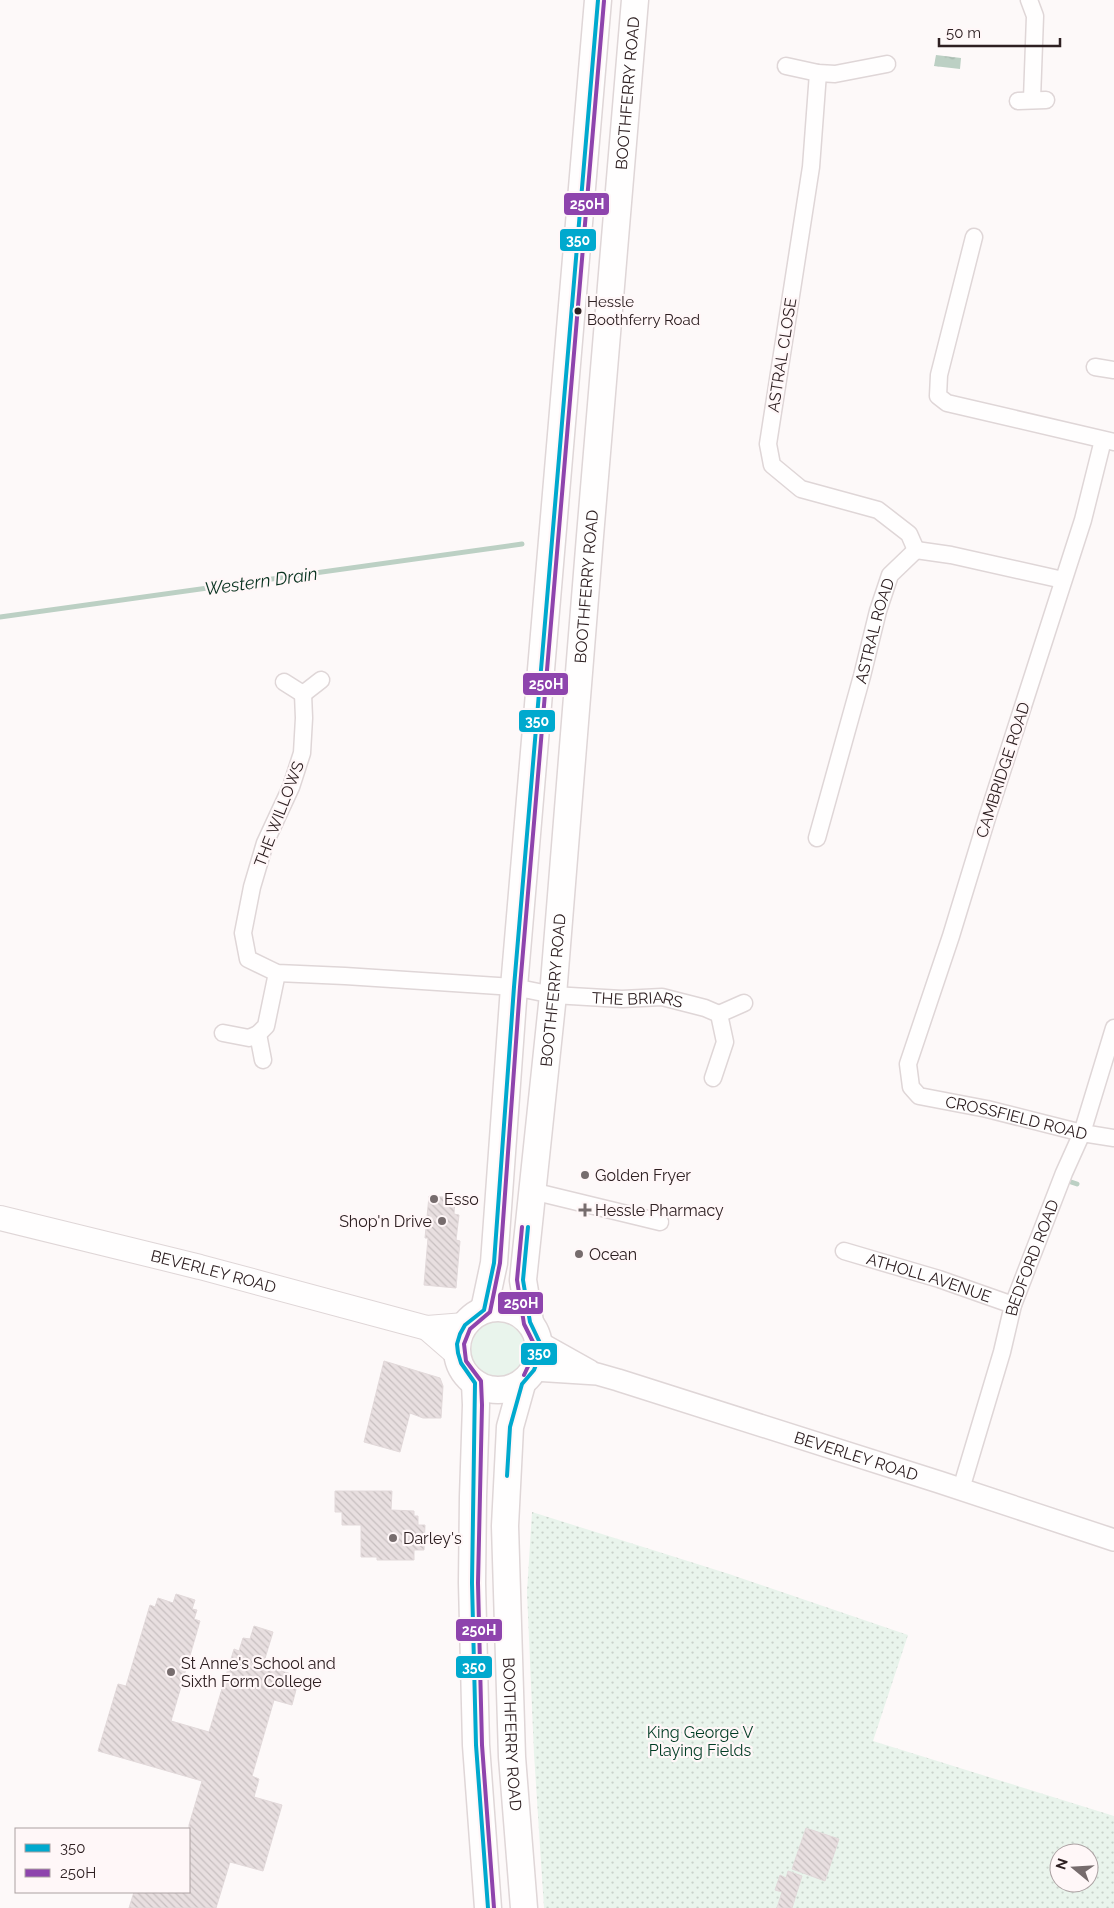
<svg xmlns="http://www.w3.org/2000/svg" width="1114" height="1908" viewBox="0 0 1114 1908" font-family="Raleway,sans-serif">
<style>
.green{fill:#e9f4ec}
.park{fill:url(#park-dots);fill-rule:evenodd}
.water{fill:url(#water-ripples)}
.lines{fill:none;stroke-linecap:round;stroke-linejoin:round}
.stream{stroke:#bcd0c4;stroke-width:5}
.building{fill:url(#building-back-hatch);stroke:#e2d9da}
.minor-casing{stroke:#dfd6d7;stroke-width:19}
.tertiary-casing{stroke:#dfd6d7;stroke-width:24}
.secondary-casing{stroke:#dfd6d7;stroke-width:26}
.primary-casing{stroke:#dfd6d7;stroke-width:29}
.minor{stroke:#fffefe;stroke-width:16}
.tertiary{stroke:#fffefe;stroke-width:21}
.secondary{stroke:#fffefe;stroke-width:24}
.primary{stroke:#fffefe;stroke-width:26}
.bus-1-casing{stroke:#fff7f8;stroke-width:8}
.bus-2-casing{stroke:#fff7f8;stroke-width:8}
.bus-1{stroke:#00a9ce;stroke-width:4}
.bus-2{stroke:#8e44ad;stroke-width:4}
.bus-dot{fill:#2e2022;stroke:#fff7f8;stroke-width:2}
.poi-dot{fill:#766c6d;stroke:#fff7f8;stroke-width:2}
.labels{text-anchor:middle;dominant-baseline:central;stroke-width:4.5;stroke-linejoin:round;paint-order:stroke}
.bus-label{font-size:15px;fill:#2e2022;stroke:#fff7f8;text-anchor:start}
.street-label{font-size:16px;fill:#2e2022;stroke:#fff7f8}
.poi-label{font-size:16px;fill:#2e2022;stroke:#fff7f8;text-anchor:start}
.park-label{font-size:16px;fill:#003c24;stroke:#fff7f8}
.water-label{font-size:18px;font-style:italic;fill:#093320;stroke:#fff7f8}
.line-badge{stroke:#fff7f8;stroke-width:2}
.badge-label{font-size:14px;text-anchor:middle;font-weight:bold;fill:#fff}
</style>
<defs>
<pattern id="park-dots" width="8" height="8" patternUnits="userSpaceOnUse" patternTransform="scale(1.25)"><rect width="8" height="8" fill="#e9f4ec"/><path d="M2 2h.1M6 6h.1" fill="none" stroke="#c8d1ca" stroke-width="1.8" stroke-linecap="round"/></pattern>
<pattern id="water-ripples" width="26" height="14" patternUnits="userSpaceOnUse" patternTransform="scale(1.25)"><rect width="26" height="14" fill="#bcd0c4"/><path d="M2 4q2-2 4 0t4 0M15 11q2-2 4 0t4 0" fill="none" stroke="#a2b2a8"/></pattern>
<pattern id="building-back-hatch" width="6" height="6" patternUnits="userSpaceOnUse" patternTransform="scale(1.25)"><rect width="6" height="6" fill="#e8dfe0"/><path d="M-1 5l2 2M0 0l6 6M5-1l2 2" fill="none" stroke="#c7bfc0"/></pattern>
</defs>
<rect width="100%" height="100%" fill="#fdf9f9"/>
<circle class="green" cx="500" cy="1350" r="29"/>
<path class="park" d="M532,1512l197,62 179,61 -35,106 241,75v92h-570l-10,-154 -7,-162zM1059,1853h30v30h-30z"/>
<polygon class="water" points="936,55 961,58 960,69 934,66"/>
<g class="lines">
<g class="stream">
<polyline points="0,617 522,544"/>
<polyline points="1065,1180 1077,1184"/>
</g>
</g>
<g class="building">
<polygon points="429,1196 455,1198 454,1214 459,1215 456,1240 460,1241 456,1288 424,1285 428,1238 425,1238"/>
<polygon points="384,1361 440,1378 443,1386 441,1418 423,1418 410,1413 400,1452 364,1442"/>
<polygon points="335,1491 392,1491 391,1510 414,1511 414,1516 418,1516 418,1525 425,1525 424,1550 414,1550 414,1560 377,1560 377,1557 361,1557 361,1525 342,1525 342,1512 335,1512"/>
<polygon points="176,1594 195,1600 192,1609 197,1610 194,1619 200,1621 171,1721 209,1732 234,1649 239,1651 243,1638 250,1639 254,1626 273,1632 263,1665 291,1674 289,1679 298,1682 292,1705 274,1700 252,1776 259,1779 254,1797 282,1805 263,1871 230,1862 216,1908 129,1908 134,1892 189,1892 189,1825 202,1781 98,1751 118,1684 126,1686 150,1605 155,1607 158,1598 173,1603"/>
<polygon points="806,1828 839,1839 825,1881 792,1869"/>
<polygon points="788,1871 802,1876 792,1908 777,1908 782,1892 775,1890 780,1875 786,1878"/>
</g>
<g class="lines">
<g class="minor-casing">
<g id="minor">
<polyline points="1029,0 1035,16 1032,99"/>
<polyline points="786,66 818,73 835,74 887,64"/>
<polyline points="818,73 811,167 768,444 772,465 801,489 878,510 909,534 916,550"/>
<polyline points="1018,101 1046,100"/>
<polyline points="974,237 939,375 938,396 947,403 1114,442"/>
<polyline points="1095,367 1114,370"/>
<path id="s1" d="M1103,440l-20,80 -96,298 -36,118 -43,128 3,23 8,9 68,13 95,24 32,5"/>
<polyline points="916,550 951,555 1063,580"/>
<polyline points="284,682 303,694 321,680"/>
<path id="s2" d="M303,694l1,24 -2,35 -11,34 -26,56 -13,44 -9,46 5,26 29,14 68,3 169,11 39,8 69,4 40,-2 43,11 14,6 6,28 -12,36"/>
<path id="s3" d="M817,838l45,-162 16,-65 12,-36 26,-25"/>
<polyline points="719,1014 744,1003"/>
<polyline points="223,1033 249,1038 258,1034 266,1026 277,973"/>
<polyline points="258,1034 263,1060"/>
<polyline points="532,1191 660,1222"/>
<path id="s4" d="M844,1251l95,28 74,26"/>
<path id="s5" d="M961,1489l41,-137 11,-47 51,-132 18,-40 32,-105"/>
</g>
</g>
<g class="tertiary-casing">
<g id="tertiary">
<polyline points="540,1343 590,1371"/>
<path id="s6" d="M534,1370l63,4 21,6 321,102 175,58"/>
</g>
</g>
<g class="secondary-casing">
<g id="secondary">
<path id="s7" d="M0,1218l200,49 227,61 38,-3"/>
<polyline points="427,1328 457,1354"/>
</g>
</g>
<g class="primary-casing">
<g id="primary">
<circle cx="498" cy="1349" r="41"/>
<polyline points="484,1310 494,1263 514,987 598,0"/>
<path id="s8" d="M530,1322l-7,-42 30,-285 37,-459 45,-536"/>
<polyline points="475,1383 476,1405 473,1497 472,1583 476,1745 488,1908"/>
<path id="s9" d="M522,1384l-12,43 -5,99 7,231 12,151"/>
</g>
</g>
<use href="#minor" class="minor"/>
<use href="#tertiary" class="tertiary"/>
<use href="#secondary" class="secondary"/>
<use href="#primary" class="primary"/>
<g class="bus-1-casing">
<g id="bus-1">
<polyline points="507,1476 510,1427 522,1384 534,1370 539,1357 540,1343 530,1322 523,1280 528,1227"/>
<polyline points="488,1908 476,1745 472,1583 475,1383 461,1363 458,1353 457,1344 460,1334 465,1325 484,1310 494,1263 514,987 598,0"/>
</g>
</g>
<g class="bus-2-casing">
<g id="bus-2">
<polyline points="522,1227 517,1280 524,1324 534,1344 533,1356 524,1375"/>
<polyline points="494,1908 482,1745 478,1583 482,1405 481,1381 466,1361 464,1344 470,1329 490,1312 500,1263 520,987 604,1"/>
</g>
</g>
<use href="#bus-1" class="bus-1"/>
<use href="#bus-2" class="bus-2"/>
</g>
<circle class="bus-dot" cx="578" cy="311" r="4.5"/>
<g class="poi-dot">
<circle cx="585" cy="1175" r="5"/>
<circle cx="434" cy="1199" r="5"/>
<path d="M582.5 1202.5h5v5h5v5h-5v5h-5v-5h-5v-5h5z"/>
<circle cx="442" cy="1221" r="5"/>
<circle cx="579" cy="1254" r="5"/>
<circle cx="393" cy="1538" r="5"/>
<circle cx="171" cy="1672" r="5"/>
</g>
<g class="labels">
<g class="bus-label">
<text x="587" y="302">Hessle<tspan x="587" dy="18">Boothferry Road</tspan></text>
</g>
<g class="street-label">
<text stroke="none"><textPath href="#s8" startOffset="1234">BOOTHFERRY ROAD</textPath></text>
<text transform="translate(782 355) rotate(-81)">ASTRAL CLOSE</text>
<text stroke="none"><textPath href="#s8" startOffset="739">BOOTHFERRY ROAD</textPath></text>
<text stroke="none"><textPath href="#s3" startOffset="215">ASTRAL ROAD</textPath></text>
<text transform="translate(1003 770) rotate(-72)">CAMBRIDGE ROAD</text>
<text transform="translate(279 814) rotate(-69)">THE WILLOWS</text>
<text stroke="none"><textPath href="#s8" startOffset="334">BOOTHFERRY ROAD</textPath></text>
<text stroke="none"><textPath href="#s2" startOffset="670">THE BRIARS</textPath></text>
<text stroke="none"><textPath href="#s1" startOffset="789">CROSSFIELD ROAD</textPath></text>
<text stroke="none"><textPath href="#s5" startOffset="242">BEDFORD ROAD</textPath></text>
<text stroke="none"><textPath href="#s7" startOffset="220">BEVERLEY ROAD</textPath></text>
<text stroke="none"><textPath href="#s4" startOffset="89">ATHOLL AVENUE</textPath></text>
<text stroke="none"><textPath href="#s6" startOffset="335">BEVERLEY ROAD</textPath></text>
<text stroke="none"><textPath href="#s9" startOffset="352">BOOTHFERRY ROAD</textPath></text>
</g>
<g class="poi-label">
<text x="595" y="1175">Golden Fryer</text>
<text x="444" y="1199">Esso</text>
<text x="595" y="1210">Hessle Pharmacy</text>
<text x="432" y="1221" text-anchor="end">Shop'n Drive</text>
<text x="589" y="1254">Ocean</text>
<text x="403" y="1538">Darley's</text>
<text x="181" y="1663">St Anne's School and<tspan x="181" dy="18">Sixth Form College</tspan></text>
</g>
<g class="park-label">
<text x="700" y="1732">King George V<tspan x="700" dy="18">Playing Fields</tspan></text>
</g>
<g class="water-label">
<text transform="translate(261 581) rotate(-8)">Western Drain</text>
</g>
</g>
<g class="line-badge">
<rect x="563" y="192" width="47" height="24" rx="5" fill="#8e44ad"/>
<rect x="559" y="228" width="38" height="24" rx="5" fill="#00a9ce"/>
<rect x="522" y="672" width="47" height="24" rx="5" fill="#8e44ad"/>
<rect x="518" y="709" width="38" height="24" rx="5" fill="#00a9ce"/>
<rect x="497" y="1291" width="47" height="24" rx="5" fill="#8e44ad"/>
<rect x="520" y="1342" width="38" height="24" rx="5" fill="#00a9ce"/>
<rect x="455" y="1618" width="48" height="24" rx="5" fill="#8e44ad"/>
<rect x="455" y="1655" width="38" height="24" rx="5" fill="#00a9ce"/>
</g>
<g class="badge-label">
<text x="587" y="209">250H</text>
<text x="578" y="245">350</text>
<text x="546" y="689">250H</text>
<text x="537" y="726">350</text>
<text x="521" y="1308">250H</text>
<text x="539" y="1358">350</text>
<text x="479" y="1635">250H</text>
<text x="474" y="1672">350</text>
</g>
<rect x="15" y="1828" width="175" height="65" fill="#fff7f8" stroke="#aba1a2"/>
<rect x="25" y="1844" width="25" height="8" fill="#00a9ce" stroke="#aba1a2"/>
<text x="60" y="1853" font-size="15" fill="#2e2022">350</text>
<rect x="25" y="1869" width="25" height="8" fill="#8e44ad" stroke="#aba1a2"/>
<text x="60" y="1878" font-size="15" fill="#2e2022">250H</text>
<g transform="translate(1074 1868) rotate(288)"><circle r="24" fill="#fff7f8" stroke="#aba1a2"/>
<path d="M0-4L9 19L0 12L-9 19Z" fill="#766c6d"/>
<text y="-8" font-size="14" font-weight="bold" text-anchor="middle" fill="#2e2022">N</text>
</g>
<path d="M939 38v8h121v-8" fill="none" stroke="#2e2022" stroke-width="2.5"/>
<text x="946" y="38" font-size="15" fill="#2e2022" stroke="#fff7f8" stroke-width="4" paint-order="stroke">50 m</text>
</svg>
